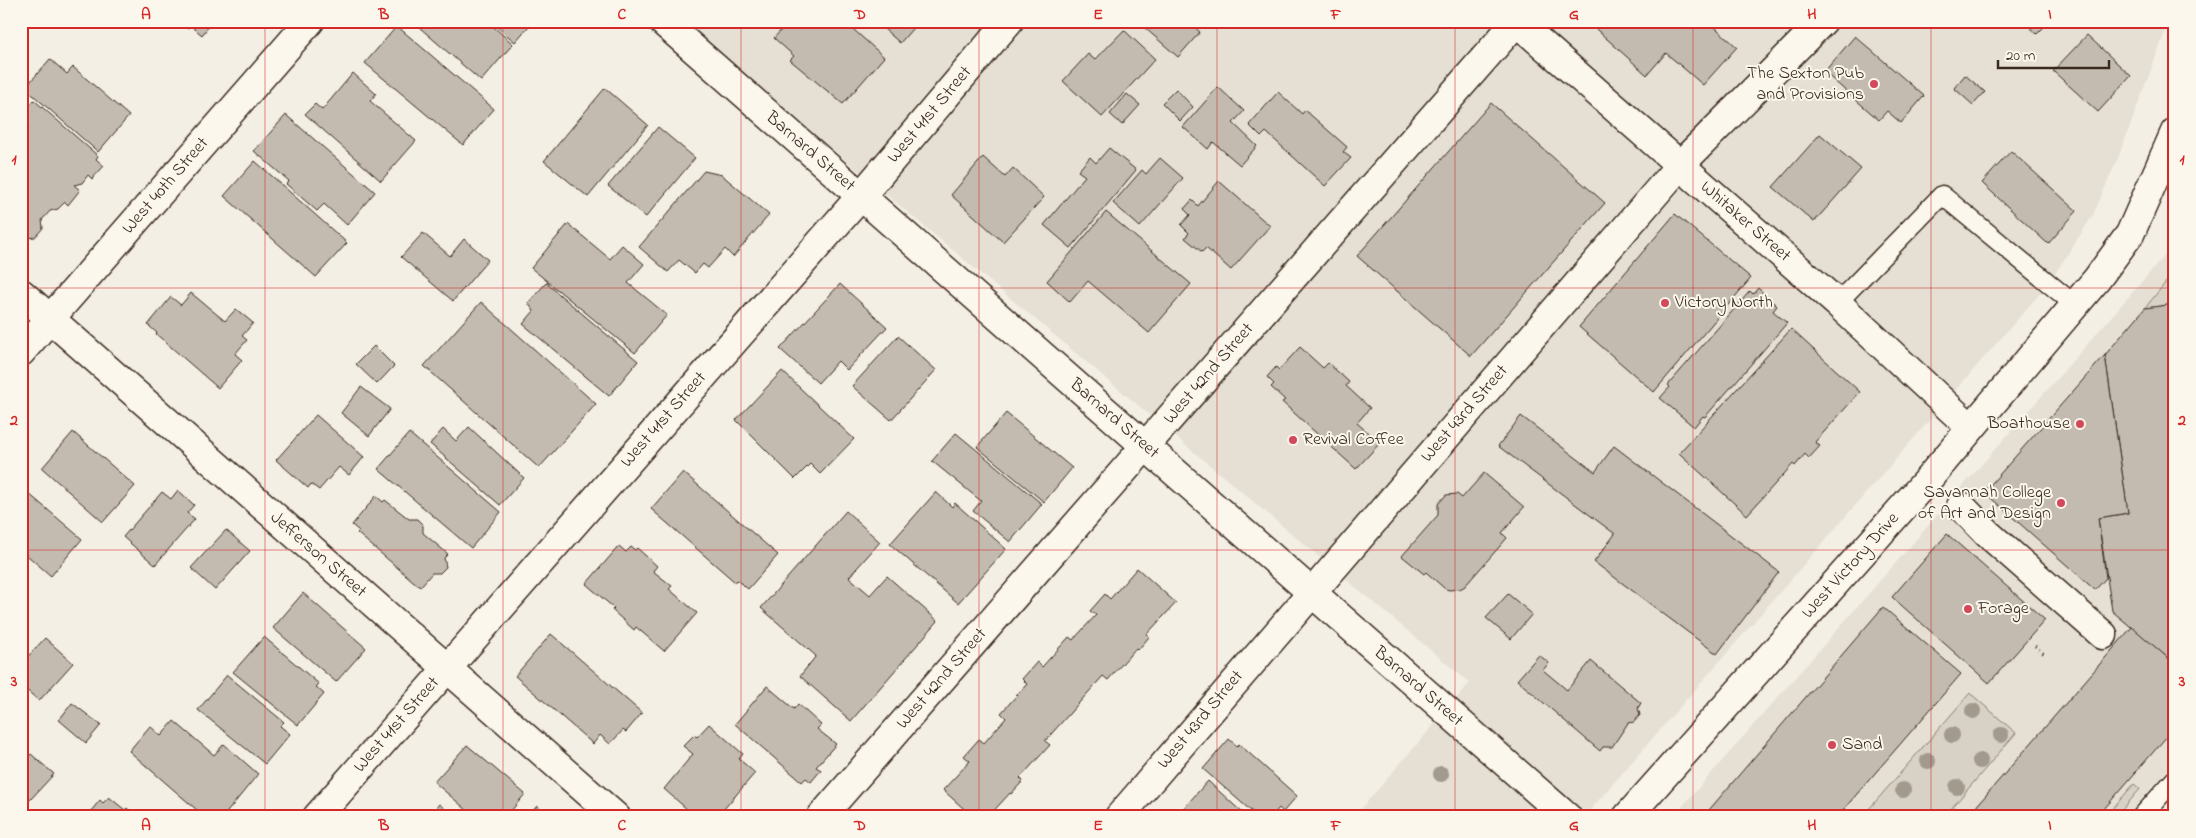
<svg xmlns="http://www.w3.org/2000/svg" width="2196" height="838" viewBox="0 0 2196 838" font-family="'Indie Flower',sans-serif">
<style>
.built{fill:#e5dfd4}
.green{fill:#d8d1c6;stroke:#8a7e72}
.building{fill:#c3bbb0;stroke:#3b2a1e}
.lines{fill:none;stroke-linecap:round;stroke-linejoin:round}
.lane-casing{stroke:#3b2a1e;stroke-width:21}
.street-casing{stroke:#3b2a1e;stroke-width:31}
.secondary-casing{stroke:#3b2a1e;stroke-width:31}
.primary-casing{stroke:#3b2a1e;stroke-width:31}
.path{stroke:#3b2a1e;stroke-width:3;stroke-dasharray:1 4;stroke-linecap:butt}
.lane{stroke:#fbf7ec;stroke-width:18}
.street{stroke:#fbf7ec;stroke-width:28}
.secondary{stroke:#fbf7ec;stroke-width:28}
.primary{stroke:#fbf7ec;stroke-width:28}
.tree{fill:#a39a8e}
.grid{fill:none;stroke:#d62828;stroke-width:1;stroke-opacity:0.55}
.poi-dot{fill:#d1495b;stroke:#fbf7ec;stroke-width:2}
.labels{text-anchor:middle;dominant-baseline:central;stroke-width:4;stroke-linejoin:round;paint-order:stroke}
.poi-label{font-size:18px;fill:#3b2a1e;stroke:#fbf7ec;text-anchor:start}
.street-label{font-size:18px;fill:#3b2a1e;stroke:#fbf7ec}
.neatline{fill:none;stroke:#d62828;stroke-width:2}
.grid-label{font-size:16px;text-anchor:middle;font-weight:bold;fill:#d62828}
</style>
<rect width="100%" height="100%" fill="#f3efe4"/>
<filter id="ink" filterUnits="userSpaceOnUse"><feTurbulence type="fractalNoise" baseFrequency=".02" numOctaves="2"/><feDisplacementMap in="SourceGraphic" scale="10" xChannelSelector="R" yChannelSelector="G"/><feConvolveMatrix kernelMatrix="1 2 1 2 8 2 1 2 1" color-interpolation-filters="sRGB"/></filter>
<g filter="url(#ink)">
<g class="built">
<polygon points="679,21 2169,21 2118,158 2093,215 2049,283 1584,817 1354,817 1470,683"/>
<polygon points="2175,244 2175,762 2126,817 1673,817"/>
</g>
<g class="green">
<polygon points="2175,271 2175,304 2145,308"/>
<polygon points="1970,693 2016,733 1944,817 1862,817"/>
<polygon points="2134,784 2140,789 2116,817 2105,817"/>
</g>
<g class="building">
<polygon points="179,21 213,21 202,35 190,25 188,28"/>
<polygon points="412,21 487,21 513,44 481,81"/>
<polygon points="490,21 525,21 529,26 515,42"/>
<polygon points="789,21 844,21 884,57 843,104 790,60 794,56 774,38"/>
<polygon points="875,21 919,21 900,43"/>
<polygon points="1137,21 1188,21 1200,32 1178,57"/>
<polygon points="1587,21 1708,21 1737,47 1703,85 1666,53 1647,75"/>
<polygon points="2023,21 2050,21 2037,34"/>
<polygon points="397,26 494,109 463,145 365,63"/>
<polygon points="1124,30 1155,59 1102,117 1063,81 1088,54 1095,60"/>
<polygon points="2087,35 2131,76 2098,112 2053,71"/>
<polygon points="1855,36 1924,96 1901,123 1887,111 1879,120 1824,72"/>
<polygon points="50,59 67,74 73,67 129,116 98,152 25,88"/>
<polygon points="353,73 376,94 370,101 416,141 381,181 305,114 315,104 322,110"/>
<polygon points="1965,75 1985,92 1973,105 1954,88"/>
<polygon points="1218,87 1244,111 1233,123 1257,146 1240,165 1213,142 1208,149 1183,127"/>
<polygon points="605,88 648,125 588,197 544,161"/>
<polygon points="1176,89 1193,107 1180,121 1162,103"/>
<polygon points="1278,92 1302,114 1305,110 1347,147 1343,152 1351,158 1325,186 1266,132 1261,137 1249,125"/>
<polygon points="1127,94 1140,105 1122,125 1110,114"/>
<polygon points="34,100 98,156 96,159 104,166 92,179 88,175 82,183 74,185 80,190 68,205 65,202 58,209 50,211 42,220 43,228 35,237 27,238 24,241 21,238 21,135 29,129 21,122 21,114"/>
<polygon points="1491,103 1605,203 1471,356 1357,256"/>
<polygon points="286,115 375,192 347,225 324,204 317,211 286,184 289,181 254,151"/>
<polygon points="658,127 695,158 646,217 608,186"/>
<polygon points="1820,134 1861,169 1814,222 1773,187"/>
<polygon points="1109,148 1136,170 1071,248 1044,225 1085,176 1078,171 1090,157 1096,163"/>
<polygon points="2011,151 2077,211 2048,244 1982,183"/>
<polygon points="983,157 1005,177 1013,168 1044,197 1003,242 951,195"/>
<polygon points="1160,158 1183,178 1140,227 1113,203 1142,170 1146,174"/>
<polygon points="255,161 347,243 316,277 224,196"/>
<polygon points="704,171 722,175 769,215 733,257 725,249 708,268 703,264 695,273 679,260 668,272 639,247"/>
<polygon points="1219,181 1270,226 1231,270 1206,248 1202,252 1185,238 1189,233 1181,225 1190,215 1184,209 1192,200 1198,206"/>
<polygon points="1106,212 1191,284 1149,333 1088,281 1070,302 1047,281"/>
<polygon points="1675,214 1751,278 1654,392 1579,327"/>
<polygon points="568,224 610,259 622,245 644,264 628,283 667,315 635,353 531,268"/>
<polygon points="423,233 450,256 464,239 488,260 453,301 401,257"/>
<polygon points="546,283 638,361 609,396 523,324 534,311 528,303"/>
<polygon points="840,284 887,327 847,370 838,361 818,383 780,349"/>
<polygon points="1758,288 1777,306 1773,311 1787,323 1705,417 1703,416 1694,427 1660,398 1670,387 1668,385 1750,291 1753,294"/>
<polygon points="191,293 225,321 236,309 253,323 242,336 247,340 235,354 242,360 218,388 156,334 157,333 148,325 171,297 181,305"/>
<polygon points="481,302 596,404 539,468 424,366"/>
<polygon points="2175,304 2175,664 2112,611 2098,518 2128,513 2105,355 2145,308"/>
<polygon points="1791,329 1860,392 1815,442 1820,446 1809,458 1805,454 1795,466 1793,464 1747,515 1679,453"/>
<polygon points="898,336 936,370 891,420 852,386"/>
<polygon points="374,346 394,366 377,384 356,364"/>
<polygon points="1300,347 1323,368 1328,363 1349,382 1346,386 1370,408 1357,423 1380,443 1356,469 1282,402 1285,400 1271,387 1274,384 1267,377 1276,367 1279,370"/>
<polygon points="2105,355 2128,513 2098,518 2106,578 2095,590 1984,492"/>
<polygon points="782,371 854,439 820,474 810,464 795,479 736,420"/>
<polygon points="361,387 390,409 369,436 341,413"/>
<polygon points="1006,413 1072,468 1044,502 977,447"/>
<polygon points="316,415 364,457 349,475 339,467 319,490 311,484 308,488 276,460"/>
<polygon points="1521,416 1595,472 1614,446 1779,572 1717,654 1594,562 1615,534 1498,446"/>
<polygon points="469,427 524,478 500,505 430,444 443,429 456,441"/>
<polygon points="73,432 135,486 103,522 42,468"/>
<polygon points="409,433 501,512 471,548 378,469"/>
<polygon points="956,433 1042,504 1010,542 973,511 981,501 932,461"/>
<polygon points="683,472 778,555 748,589 737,580 735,582 651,509"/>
<polygon points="1484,473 1524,507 1502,533 1507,538 1465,586 1460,589 1449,590 1444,588 1426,572 1424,574 1402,556 1438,515 1438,504 1446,495 1457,494 1462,498"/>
<polygon points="21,487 82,539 51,576 21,550"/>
<polygon points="178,490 194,505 187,513 195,519 155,565 123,537 162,492 171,499"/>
<polygon points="936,492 952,507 955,503 1006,549 958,603 890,544"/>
<polygon points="376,496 383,502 385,500 409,519 417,519 423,525 423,533 448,554 444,558 446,567 440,573 432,573 420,587 357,533 359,531 352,525"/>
<polygon points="846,511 880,542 849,577 870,595 887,576 938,621 851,721 800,676 816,656 761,608"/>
<polygon points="226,530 250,551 215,590 191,568"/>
<polygon points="1947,534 2045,620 1989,683 1892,597"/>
<polygon points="619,546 626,552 631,547 635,550 637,548 657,566 653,571 672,586 669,589 697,613 664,651 636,627 634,630 612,610 614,608 586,584"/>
<polygon points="1137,568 1176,603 1147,634 1149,637 1138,650 1136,648 1108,680 1103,676 1045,741 1050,745 1020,778 1023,781 1011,794 1010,793 988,817 973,817 943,790 970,761 964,756 979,739 984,743 1006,718 1001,713 1027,684 1022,679 1037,662 1042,667 1069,637 1073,640 1096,615 1090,611 1105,594 1110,599"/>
<polygon points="303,593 366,648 336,682 273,628"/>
<polygon points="1508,594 1532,614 1511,639 1486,618"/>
<polygon points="1883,607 1961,674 1837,817 1703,817"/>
<polygon points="2132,627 2175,664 2175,727 2097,817 1967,817"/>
<polygon points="551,634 642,713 626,732 623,730 610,744 600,735 593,744 515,676"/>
<polygon points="264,637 319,684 316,687 324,694 298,725 233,672"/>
<polygon points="45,638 73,663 39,701 21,685 21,664"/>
<polygon points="1539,655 1549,663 1543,670 1567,690 1591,661 1641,703 1638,708 1640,715 1634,722 1628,723 1612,747 1603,747 1600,751 1517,680"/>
<polygon points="227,675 284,722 280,726 290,734 265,764 198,710"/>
<polygon points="767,686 794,709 798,704 821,725 817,729 836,744 816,767 821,770 811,782 806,778 802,782 735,724"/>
<polygon points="72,703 101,725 86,743 59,720"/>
<polygon points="174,721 214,755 224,744 258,774 223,817 205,817 129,751 150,726 161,736"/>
<polygon points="709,724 743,754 739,759 755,773 717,817 696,817 664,789 693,754 683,746 694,735 697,737"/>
<polygon points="1229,739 1237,746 1239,744 1297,796 1283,812 1279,808 1271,817 1258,817 1203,769"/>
<polygon points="467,745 525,794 506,817 475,817 434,782"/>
<polygon points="31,754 54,774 29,801 21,794 21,766"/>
<polygon points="1208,781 1247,817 1183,817 1179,813"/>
<polygon points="109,797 125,810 127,808 137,817 86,817 100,800 103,803"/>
<polygon points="439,804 455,817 429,817"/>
<polygon points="21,805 35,817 21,817"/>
<polygon points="537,806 549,817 528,817"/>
</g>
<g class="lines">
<g class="lane-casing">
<g id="lane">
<polyline points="1837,303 1942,195 2075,305"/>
<polyline points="2141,817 2175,779"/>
</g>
</g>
<g class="street-casing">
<g id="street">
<polyline points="21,293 616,817"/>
<polyline points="21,352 310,21"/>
<polyline points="1961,506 1987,533 2103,635"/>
<polyline points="317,817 861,196 1009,21"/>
<polyline points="821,817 1517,21"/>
<polyline points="1119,817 1680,165 1823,21"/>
</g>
</g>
<g class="secondary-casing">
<g id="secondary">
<polyline points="662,21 1567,817"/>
<polyline points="1516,21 1837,303 1970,427"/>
</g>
</g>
<g class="primary-casing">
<polyline id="primary" points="1627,817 1930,477 2097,279 2130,234 2175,132"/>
</g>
<polyline class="path" points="2035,646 2045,655"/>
<use href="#lane" class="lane"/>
<use href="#street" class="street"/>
<use href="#secondary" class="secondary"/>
<use href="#primary" class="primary"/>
</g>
<g class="tree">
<circle cx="1973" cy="711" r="8"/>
<circle cx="1952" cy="735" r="8"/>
<circle cx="2001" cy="735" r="8"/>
<circle cx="1928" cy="761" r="8"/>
<circle cx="1980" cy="761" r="8"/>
<circle cx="1441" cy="774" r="8"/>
<circle cx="1957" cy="787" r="8"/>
<circle cx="1903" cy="790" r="8"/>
</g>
</g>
<path class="grid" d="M265,21v796M503,21v796M741,21v796M979,21v796M1217,21v796M1455,21v796M1693,21v796M1931,21v796M21,288h2154M21,550h2154"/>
<g class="poi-dot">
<circle cx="1874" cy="84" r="5"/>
<circle cx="1665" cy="303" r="5"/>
<circle cx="2080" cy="424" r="5"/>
<circle cx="1293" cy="440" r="5"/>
<circle cx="2061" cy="503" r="5"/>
<circle cx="1968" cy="609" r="5"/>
<circle cx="1832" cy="745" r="5"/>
</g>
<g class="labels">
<g class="poi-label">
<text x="1864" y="74" text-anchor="end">The Sexton Pub<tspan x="1864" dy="21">and Provisions</tspan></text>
<text x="1675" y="303">Victory North</text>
<text x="2070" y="424" text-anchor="end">Boathouse</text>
<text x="1303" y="440">Revival Coffee</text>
<text x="2051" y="493" text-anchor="end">Savannah College<tspan x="2051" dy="21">of Art and Design</tspan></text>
<text x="1978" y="609">Forage</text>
<text x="1842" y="745">Sand</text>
</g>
<g class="street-label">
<text transform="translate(930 115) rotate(-50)">West 41st Street</text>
<text transform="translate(810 152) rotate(41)">Barnard Street</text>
<text transform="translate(166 186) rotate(-49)">West 40th Street</text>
<text transform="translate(1745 222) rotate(41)">Whitaker Street</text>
<text transform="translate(1209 374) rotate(-49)">West 42nd Street</text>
<text transform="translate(1465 414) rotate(-49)">West 43rd Street</text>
<text transform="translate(1114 419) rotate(41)">Barnard Street</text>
<text transform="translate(664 420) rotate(-49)">West 41st Street</text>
<text transform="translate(318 555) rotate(41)">Jefferson Street</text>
<text transform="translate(1851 566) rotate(-48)">West Victory Drive</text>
<text transform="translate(942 679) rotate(-49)">West 42nd Street</text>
<text transform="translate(1418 687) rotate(41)">Barnard Street</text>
<text transform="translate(1201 720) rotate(-50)">West 43rd Street</text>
<text transform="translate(397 725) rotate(-49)">West 41st Street</text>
</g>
</g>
<rect width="2196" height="838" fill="none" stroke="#fbf7ec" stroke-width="55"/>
<path d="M1998 60v8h111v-8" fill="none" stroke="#3b2a1e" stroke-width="2.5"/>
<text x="2006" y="60" font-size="15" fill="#3b2a1e" stroke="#fbf7ec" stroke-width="4" paint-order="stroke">20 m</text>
<rect x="28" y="28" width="2140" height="782" class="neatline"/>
<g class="grid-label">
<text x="146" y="19">A</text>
<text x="384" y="19">B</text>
<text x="622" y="19">C</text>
<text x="860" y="19">D</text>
<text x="1098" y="19">E</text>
<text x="1336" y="19">F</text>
<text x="1574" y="19">G</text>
<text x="1812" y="19">H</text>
<text x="2050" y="19">I</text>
<text x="14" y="164">1</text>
<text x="2182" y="164">1</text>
<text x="14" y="425">2</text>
<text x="2182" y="425">2</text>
<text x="14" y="686">3</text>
<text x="2182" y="686">3</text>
<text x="146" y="830">A</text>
<text x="384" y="830">B</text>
<text x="622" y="830">C</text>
<text x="860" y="830">D</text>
<text x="1098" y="830">E</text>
<text x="1336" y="830">F</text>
<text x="1574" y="830">G</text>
<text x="1812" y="830">H</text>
<text x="2050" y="830">I</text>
</g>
</svg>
